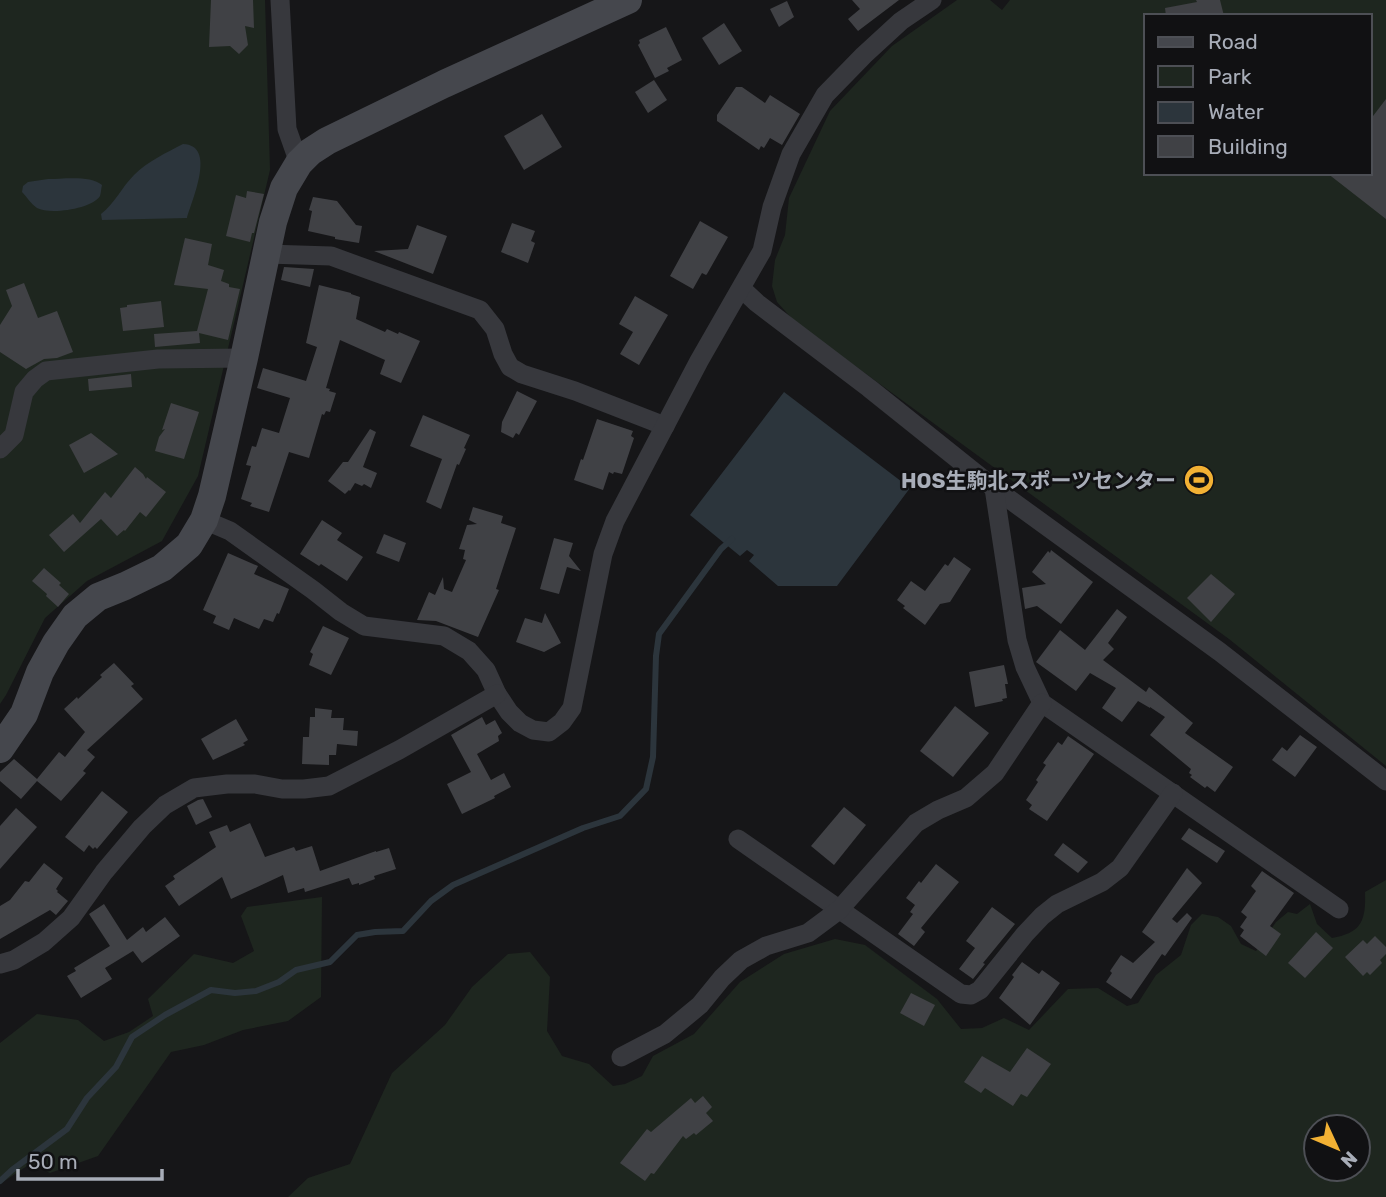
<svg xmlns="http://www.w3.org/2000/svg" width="1386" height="1197" viewBox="0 0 1386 1197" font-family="Rubik,'Noto Sans JP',sans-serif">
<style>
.green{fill:#1e261f;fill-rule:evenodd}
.water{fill:#2c353c}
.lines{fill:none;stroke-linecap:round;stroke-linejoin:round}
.stream{stroke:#2c353c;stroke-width:6}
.building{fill:#404145}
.street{stroke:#37383d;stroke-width:19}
.secondary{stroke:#45474d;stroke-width:28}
.labels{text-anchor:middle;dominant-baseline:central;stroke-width:5;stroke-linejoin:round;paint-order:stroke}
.poi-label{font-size:21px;font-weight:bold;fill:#a8adb8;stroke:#111113;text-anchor:end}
</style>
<rect width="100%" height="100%" fill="#161618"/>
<g class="green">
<polygon points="0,0 265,0 270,170 198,476 162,541 87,581 45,618 6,695 0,704"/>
<path d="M957,0h33l12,10 8,-10h376v766l-157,-127 -434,-317 -18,-20 -5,-16 3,-26 10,-25 4,-37 41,-87 62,-65zM1146,16h224v157h-224z"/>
<path d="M1386,880v317h-1098l20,-19 42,-14 42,-91 53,-48 27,-38 36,-33 22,-2 20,25 -3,54 15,25 27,8 24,22 12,-2 17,-8 11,-20 41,-22 46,-52 44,-28 51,-15 30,6 72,54 24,30 21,-1 22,-10 25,12 39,-41 30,-1 29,18 11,-3 18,-28 25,-20 10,-30 11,-11 16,3 13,9 10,18 15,7 20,-29 12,-10 9,2 13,-10 7,20 15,14c30,-5 34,-18 33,-46zM1316,1127h42v42h-42z"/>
<polygon points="322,897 321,997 288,1021 243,1030 204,1045 171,1052 98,1156 50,1173 30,1164 0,1184 0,1043 37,1014 78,1020 104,1041 129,1032 153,1016 148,999 194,954 233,963 254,951 241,916 247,907"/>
</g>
<g class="water">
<path d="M183,144c34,1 9,56 4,74l-85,2 -1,-6c14,-11 21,-27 33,-39 14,-14 32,-22 49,-31z"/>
<path d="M48,179c15,0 43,-4 54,6 -1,4 -1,8 -2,11 -8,13 -50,19 -63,12 -6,-4 -10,-11 -15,-16l1,-6 5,-4z"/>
<polygon points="784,392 910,488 837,586 778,586 749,561 754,555 747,550 740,556 690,515"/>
</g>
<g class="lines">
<polyline class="stream" points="0,1181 12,1170 67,1129 87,1098 116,1067 132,1037 165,1015 211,990 235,993 256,991 279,982 296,970 330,962 357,935 375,932 403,931 431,901 453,885 583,828 620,816 646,789 653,757 656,656 659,634 721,549 732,539"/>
</g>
<g class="building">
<polygon points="211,0 253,0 254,28 245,26 248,45 239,54 230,46 209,47"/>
<polygon points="852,0 899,0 858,31 848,19 860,9"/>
<polygon points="1196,0 1220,0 1224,16 1166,16 1165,8 1197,2"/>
<polygon points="787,1 794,17 779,27 770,9"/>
<polygon points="724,23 742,51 719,65 702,38"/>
<polygon points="666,27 682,60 667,68 669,71 655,78 638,45 640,43 639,40"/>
<polygon points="654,80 667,100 648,113 635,92"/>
<polygon points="736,87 742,87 765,103 770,95 800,114 782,145 770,138 764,148 761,146 759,150 717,121 717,115"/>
<polygon points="1386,99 1386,219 1327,173 1370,173 1370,120"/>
<polygon points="542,114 562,147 524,170 504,136"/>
<polygon points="247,191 264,194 254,233 252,233 250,242 226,236 236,195 246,198"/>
<polygon points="313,197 337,201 356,225 362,226 359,243 335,239 335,237 308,231 312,211 309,210"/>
<polygon points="700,221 728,237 707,274 706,275 702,273 693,289 670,276"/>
<polygon points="512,223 535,231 531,241 535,243 528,263 501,252"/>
<polygon points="417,225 447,236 433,274 374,251 408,249"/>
<polygon points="185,238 212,244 208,265 224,270 221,281 229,284 229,287 240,289 228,340 199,333 200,343 155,347 154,334 197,331 208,289 174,285"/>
<polygon points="284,267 314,269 310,287 281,280"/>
<polygon points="24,283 38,318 57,311 73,352 57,358 44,359 26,369 0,352 0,325 12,306 6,290"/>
<polygon points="319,285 351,293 351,294 360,297 356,319 385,332 387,329 398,334 399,332 420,341 401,383 380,374 385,360 340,340 326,388 330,389 329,391 336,393 330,412 326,411 324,415 322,414 309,458 289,452 269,512 250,506 252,503 241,499 251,466 246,465 252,446 256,447 262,428 279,433 290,398 257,388 263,368 306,381 317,347 306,343"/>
<polygon points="635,296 668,315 639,365 620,354 633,332 619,324"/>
<polygon points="161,301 164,327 123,331 120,308 127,307 127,305"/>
<polygon points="131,374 132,387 89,391 88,379"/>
<polygon points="517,391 537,401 519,435 516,433 513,438 501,432 502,422"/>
<polygon points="171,403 199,412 184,459 155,451 159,437 165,429 162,430"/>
<polygon points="423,415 470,435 464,448 466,449 459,465 457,464 441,509 426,502 442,459 410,446"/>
<polygon points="597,419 633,431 631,436 634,438 622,474 614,472 613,474 609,472 603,490 574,480 581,459 583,460"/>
<polygon points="370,429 376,432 363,467 377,473 371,488 364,484 362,486 355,483 350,491 349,490 345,494 328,481 343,462 348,462"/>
<polygon points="91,433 118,454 84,473 69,445"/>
<polygon points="135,467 143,474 146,479 147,477 166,492 146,517 140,512 125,531 124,530 117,536 101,519 64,552 49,535 73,514 80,523 105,492 111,498"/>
<polygon points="473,507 503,516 501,523 516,528 496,589 499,590 478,637 436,621 417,620 429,592 435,595 443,577 444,589 452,592 466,560 463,559 465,550 459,549 467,525 477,524 469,520"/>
<polygon points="322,520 342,533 337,540 363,557 347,581 321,564 319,566 300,554"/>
<polygon points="384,534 406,543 399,562 376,553"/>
<polygon points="554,538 573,543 569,556 581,571 567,567 559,594 540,589"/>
<polygon points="1051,550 1093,582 1061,624 1037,606 1025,609 1022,588 1046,584 1032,572 1048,551 1050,553"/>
<polygon points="228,553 258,566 254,574 289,589 279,614 277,613 273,622 264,619 259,629 234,618 229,630 213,623 216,616 203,610"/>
<polygon points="954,557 971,569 950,602 940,604 925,625 903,608 905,606 897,600 911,581 925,591 945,564 948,566"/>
<polygon points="44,568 61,583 59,585 69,594 58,607 46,596 47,594 32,581"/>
<polygon points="1211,574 1235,594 1211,622 1187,598"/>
<polygon points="1117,609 1127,617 1108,643 1114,649 1103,660 1146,692 1149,687 1193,723 1185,733 1233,767 1215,792 1207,786 1205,788 1190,777 1192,775 1189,773 1191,769 1150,735 1165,717 1150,707 1150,708 1138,701 1122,722 1102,708 1116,688 1090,673 1076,691 1036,662 1060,630 1085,650"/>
<polygon points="545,613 561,643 544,652 516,642 525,618 542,623"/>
<polygon points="323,626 349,638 331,675 309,665 313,654 310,652"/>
<polygon points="114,663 134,684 131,686 143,699 87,750 95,757 83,771 86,773 61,801 37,781 21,799 0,781 0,772 14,759 37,779 59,752 65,757 85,732 64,709 77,697 78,699 102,677 100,675"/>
<polygon points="1004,665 1008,684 1005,684 1007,698 1002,699 1003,701 975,707 969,672"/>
<polygon points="955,706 989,733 953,777 920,751"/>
<polygon points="315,708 332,710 331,718 344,718 343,730 358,731 357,746 337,744 336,755 329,755 329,765 302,764 303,737 309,737 310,717 315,717"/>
<polygon points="482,717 486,725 495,720 502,733 498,736 499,741 477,754 491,780 504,773 511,787 494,796 495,798 462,814 447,784 471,772 451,735"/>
<polygon points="236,719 248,740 243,743 245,745 213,760 201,739"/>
<polygon points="1300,735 1317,747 1295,777 1272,760 1282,747 1287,751"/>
<polygon points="1068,736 1094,754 1047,821 1029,809 1032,805 1026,800 1038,782 1036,780 1046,765 1043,763 1058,742 1062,745"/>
<polygon points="102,791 128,812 97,849 95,847 93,849 89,845 84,852 65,837"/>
<polygon points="203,799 212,817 196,825 187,806 198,800"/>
<polygon points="844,807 866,825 834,865 811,846"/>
<polygon points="16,808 37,827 0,869 0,826"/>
<polygon points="250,823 265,857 294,847 296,851 312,846 320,871 376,851 376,852 389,848 396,869 374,876 375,879 359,885 359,883 352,885 349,878 305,892 304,888 288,893 283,875 231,899 222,877 179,906 165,886 175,879 173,876 216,847 209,832 227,825 230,832"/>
<polygon points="1189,828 1225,851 1217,863 1181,839"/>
<polygon points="1063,843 1088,862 1078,873 1054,855"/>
<polygon points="44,863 63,878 56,889 58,891 57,892 68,901 56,915 50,910 0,939 0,906 10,900 25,881 29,882"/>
<polygon points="936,864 959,882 921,928 925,932 914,946 898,934 913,914 910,912 915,905 906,898 919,881 921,883"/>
<polygon points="1187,868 1202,883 1172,919 1177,923 1187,913 1192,918 1165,956 1162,954 1131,999 1106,982 1112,973 1110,971 1121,955 1133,963 1155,942 1142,932"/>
<polygon points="1262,871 1294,893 1270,926 1281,934 1266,956 1240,936 1244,930 1240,927 1247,917 1241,912 1256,891 1251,886"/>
<polygon points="104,904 127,940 143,927 146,932 165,917 180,936 142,963 133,951 105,968 112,979 81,998 67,976 76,971 74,968 110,946 89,914"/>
<polygon points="992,907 1015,924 983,963 985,964 973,979 959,969 975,948 966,941"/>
<polygon points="1316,932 1333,948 1305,978 1288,963"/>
<polygon points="1375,936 1386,947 1386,954 1380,960 1382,963 1370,975 1367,972 1363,976 1345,957 1363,940 1367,944"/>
<polygon points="1022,962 1039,974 1042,970 1060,983 1030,1025 999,998 1014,977 1012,975"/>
<polygon points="911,993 935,1005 924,1026 900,1013"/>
<polygon points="1027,1048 1051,1064 1027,1097 1021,1094 1013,1106 985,1088 981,1093 964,1082 982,1056 1010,1072"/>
<polygon points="703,1096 712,1107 706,1113 713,1121 696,1135 694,1133 686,1139 683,1136 654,1174 651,1173 645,1181 620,1163 647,1129 651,1132 691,1098 695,1103"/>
</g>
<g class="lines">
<g class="street">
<polyline points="280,0 287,129 299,163"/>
<polyline points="267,254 331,256 480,310 495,329 503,354 510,367 522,374 575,391 665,426"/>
<polyline points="742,289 757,303 869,388 994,488 1220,652 1386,781"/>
<polyline points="0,449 14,435 24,392 35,379 46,371 158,359 244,358"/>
<polyline points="994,488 1017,640 1025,667 1042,703 1339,909"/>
<polyline points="204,520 230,531 313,590 341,612 364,626 444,636 469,651 486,670 497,694 509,712 520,723 533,730 549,732 562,722 572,708 603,554 615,521 699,361 762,251 772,207 791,154 825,95 864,55 901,21 932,0"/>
<polyline points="738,839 961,994 971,995 980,990 1025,934 1042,916 1057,904 1102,882 1120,868 1173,793"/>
<polyline points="0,964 14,960 44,942 71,918 104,872 142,827 165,805 194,788 227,784 255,784 282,789 304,789 329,786 399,750 497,694"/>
<polyline points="621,1057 665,1034 700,1005 722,978 741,960 766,946 808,933 839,910 916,823 938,810 966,798 995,773 1042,703"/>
</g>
<polyline class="secondary" points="0,749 24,714 40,672 56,643 75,616 98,597 125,586 162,568 189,545 204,520 212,496 244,358 273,222 284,188 299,163 310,152 327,141 444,84 628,0"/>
</g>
<defs>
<g id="stadium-disc" transform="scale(1.575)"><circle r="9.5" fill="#f2b134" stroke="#111113"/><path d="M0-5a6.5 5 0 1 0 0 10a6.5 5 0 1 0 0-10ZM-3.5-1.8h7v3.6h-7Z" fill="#111"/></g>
</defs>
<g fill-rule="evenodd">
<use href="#stadium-disc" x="1199" y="480"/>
</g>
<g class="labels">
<g class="poi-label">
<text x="1176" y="480">HOS生駒北スポーツセンター</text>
</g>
</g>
<rect x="1144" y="14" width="228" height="161" fill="#111113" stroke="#4d4f55" stroke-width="2"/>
<rect x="1158" y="37" width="35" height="10" fill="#45474d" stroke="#4d4f55" stroke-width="2"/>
<text x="1208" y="49" font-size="21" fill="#a8adb8">Road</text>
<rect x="1158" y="66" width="35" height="21" fill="#1e261f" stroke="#4d4f55" stroke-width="2"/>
<text x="1208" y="84" font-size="21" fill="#a8adb8">Park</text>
<rect x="1158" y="102" width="35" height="21" fill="#2c353c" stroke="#4d4f55" stroke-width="2"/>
<text x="1208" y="119" font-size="21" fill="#a8adb8">Water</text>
<rect x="1158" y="136" width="35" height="21" fill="#404145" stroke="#4d4f55" stroke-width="2"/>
<text x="1208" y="154" font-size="21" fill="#a8adb8">Building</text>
<g transform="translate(1337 1148) rotate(134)"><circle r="33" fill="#111113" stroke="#4d4f55" stroke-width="2"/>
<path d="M0-5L12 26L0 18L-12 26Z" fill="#f2b134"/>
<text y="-10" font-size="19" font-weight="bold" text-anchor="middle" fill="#a8adb8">N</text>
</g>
<path d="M18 1169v10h144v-10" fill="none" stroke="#a8adb8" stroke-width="3.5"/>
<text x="28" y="1169" font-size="21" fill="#a8adb8" stroke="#111113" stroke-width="5" paint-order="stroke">50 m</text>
</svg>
